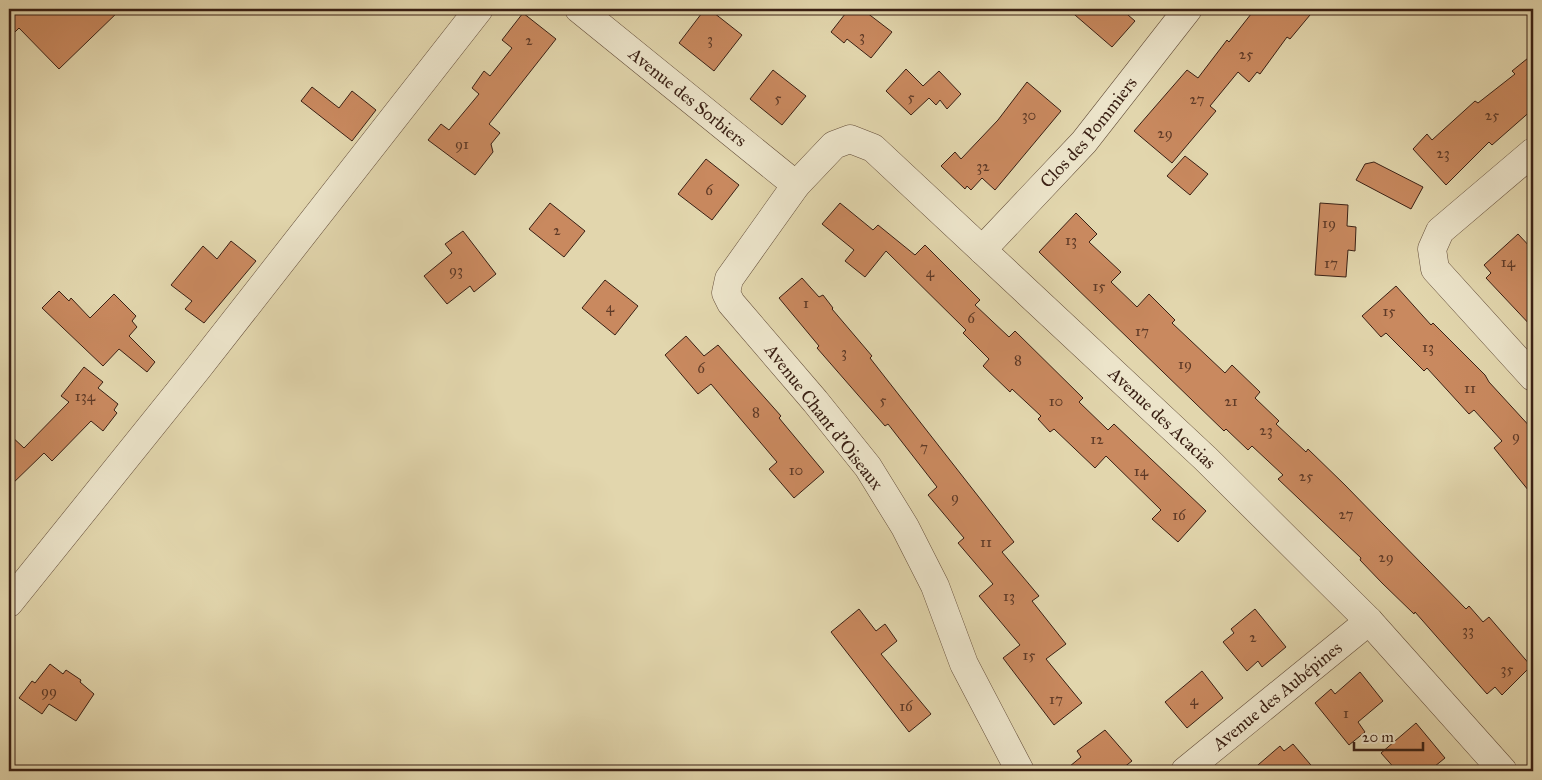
<svg xmlns="http://www.w3.org/2000/svg" width="1542" height="780" viewBox="0 0 1542 780" font-family="'IM FELL Great Primer',serif">
<style>
.building{fill:#c9895f;stroke:#3a2014}
.lines{fill:none;stroke-linecap:round;stroke-linejoin:round}
.minor-casing{stroke:#644e3a;stroke-width:29}
.minor{stroke:#ece4ca;stroke-width:28}
.labels{text-anchor:middle;dominant-baseline:central;stroke-width:4;stroke-linejoin:round;paint-order:stroke}
.number-label{font-size:15px;fill:#5e3a27}
.street-label{font-size:18px;fill:#3a2014;stroke:#ece4ca}
</style>
<rect width="100%" height="100%" fill="#e2d6ad"/>
<filter id="stains"><feTurbulence type="fractalNoise" baseFrequency=".004" numOctaves="4"/><feColorMatrix values="0 0 0 0 .2 0 0 0 0 .09 0 0 0 0 .02 0 0 0 .5 -.17"/></filter>
<radialGradient id="worn" r=".72"><stop offset=".6" stop-color="#630" stop-opacity="0"/><stop offset="1" stop-color="#630" stop-opacity=".3"/></radialGradient>
<g class="building">
<polygon points="9,9 121,9 59,69 19,28 9,38"/>
<polygon points="705,9 709,9 742,35 714,71 679,43"/>
<polygon points="849,9 862,9 892,32 871,58 847,39 844,43 831,32"/>
<polygon points="1068,9 1121,9 1135,21 1112,47"/>
<polygon points="1255,9 1315,9 1290,39 1287,37 1260,74 1257,72 1249,82 1238,72 1210,106 1216,111 1172,163 1134,131 1187,70 1198,78 1227,40 1229,42"/>
<polygon points="523,13 556,39 489,124 500,133 491,144 493,152 475,175 428,140 441,124 449,130 479,94 472,88 484,71 490,76 512,48 502,40"/>
<polygon points="1533,54 1533,109 1492,145 1489,142 1446,185 1413,149 1427,134 1432,140 1475,101 1478,103 1515,74 1512,71"/>
<polygon points="906,69 923,86 939,71 961,94 947,109 940,100 936,105 929,98 911,115 886,91"/>
<polygon points="773,70 806,96 782,125 750,99"/>
<polygon points="1027,82 1061,111 995,190 982,178 971,190 967,186 965,189 941,166 955,152 961,159 998,120"/>
<polygon points="312,87 339,108 352,91 376,110 352,141 301,101"/>
<polygon points="1185,156 1208,174 1190,195 1167,176"/>
<polygon points="706,159 739,185 712,220 678,194"/>
<polygon points="1374,162 1423,187 1411,209 1356,180 1365,164"/>
<polygon points="550,203 585,231 564,257 529,229"/>
<polygon points="840,203 873,230 878,225 915,255 925,245 980,300 975,305 1009,337 1015,331 1083,398 1079,402 1108,430 1114,424 1206,511 1178,542 1152,519 1161,510 1106,456 1095,468 1054,429 1050,432 1038,419 1041,416 1012,389 1010,392 983,366 989,359 963,333 966,330 886,251 865,277 845,261 854,250 822,224"/>
<polygon points="1320,203 1348,205 1347,226 1356,227 1355,251 1348,250 1346,277 1315,275"/>
<polygon points="1076,213 1097,234 1089,242 1121,272 1111,282 1137,307 1149,294 1175,320 1172,323 1225,373 1232,365 1260,392 1255,398 1279,421 1276,424 1306,452 1308,449 1345,485 1466,609 1469,606 1483,622 1489,617 1531,666 1502,695 1495,687 1487,694 1415,612 1414,614 1382,583 1360,560 1361,558 1278,479 1283,475 1252,446 1248,450 1226,429 1224,431 1039,252"/>
<polygon points="463,231 496,274 474,292 470,286 447,304 424,276 452,253 445,244"/>
<polygon points="1518,234 1533,250 1533,328 1486,278 1491,273 1484,265"/>
<polygon points="231,241 256,261 204,323 185,309 192,301 171,285 203,246 217,259"/>
<polygon points="802,278 819,297 823,295 833,308 832,309 872,356 870,358 1014,542 1002,552 1039,596 1032,601 1066,644 1046,659 1082,703 1054,725 1003,658 1020,645 979,596 993,584 958,543 964,538 928,495 937,487 888,424 885,426 817,348 819,346 779,298"/>
<polygon points="605,280 638,306 615,335 582,308"/>
<polygon points="1396,286 1431,325 1433,323 1485,375 1489,382 1533,430 1533,496 1494,448 1502,441 1474,410 1469,414 1427,368 1424,371 1386,333 1381,337 1362,316"/>
<polygon points="59,291 69,301 71,298 90,318 114,294 136,316 132,321 137,327 129,336 155,362 147,372 119,349 103,366 42,308"/>
<polygon points="686,336 704,356 718,345 781,416 779,418 824,472 794,498 769,469 777,462 711,384 698,394 665,355"/>
<polygon points="84,367 103,382 98,388 118,404 114,410 117,413 103,431 91,421 52,461 44,453 9,487 9,434 24,448 69,402 61,396"/>
<polygon points="859,609 876,631 885,624 897,641 881,654 931,714 909,732 831,632"/>
<polygon points="1255,609 1286,647 1262,667 1258,661 1247,671 1223,642 1234,633 1231,629"/>
<polygon points="50,664 63,674 66,670 81,680 80,682 94,694 76,721 49,704 42,714 19,698 32,681 35,683"/>
<polygon points="1202,671 1223,698 1187,728 1165,702"/>
<polygon points="1360,672 1383,701 1358,722 1365,732 1349,745 1315,703 1331,689 1335,694"/>
<polygon points="1416,723 1445,758 1429,771 1397,771 1381,753"/>
<polygon points="1105,730 1132,761 1119,771 1064,771 1081,757 1077,751"/>
<polygon points="1293,744 1316,771 1251,771 1280,746 1284,751"/>
</g>
<g class="lines">
<g class="minor-casing">
<g id="minor">
<path id="s1" d="M579,9l217,176"/>
<polyline points="1533,152 1440,231 1432,249 1435,269 1533,377"/>
<path id="s2" d="M982,250l102,-108 104,-133"/>
<polyline points="9,603 198,368 479,9"/>
<path id="s3" d="M1020,771l-56,-107 -29,-78 -30,-59 -37,-60 -53,-66 -84,-98 -5,-10 3,-14 67,-94 38,-40 16,-6 23,9 333,311 163,162 134,150"/>
<path id="s4" d="M1185,771l184,-150"/>
</g>
</g>
<use href="#minor" class="minor"/>
</g>
<g class="labels">
<g class="number-label">
<text x="862" y="36">3</text>
<text x="710" y="39">3</text>
<text x="529" y="40">2</text>
<text x="1246" y="54">25</text>
<text x="911" y="97">5</text>
<text x="778" y="98">5</text>
<text x="1197" y="99">27</text>
<text x="1029" y="115">30</text>
<text x="1492" y="115">25</text>
<text x="1165" y="133">29</text>
<text x="462" y="144">91</text>
<text x="1443" y="153">23</text>
<text x="983" y="166">32</text>
<text x="709" y="190">6</text>
<text x="1329" y="223">19</text>
<text x="557" y="230">2</text>
<text x="1071" y="240">13</text>
<text x="1508" y="262">14</text>
<text x="1331" y="263">17</text>
<text x="456" y="270">93</text>
<text x="930" y="272">4</text>
<text x="1099" y="286">15</text>
<text x="806" y="303">1</text>
<text x="610" y="307">4</text>
<text x="1389" y="311">15</text>
<text x="971" y="318">6</text>
<text x="1142" y="331">17</text>
<text x="1428" y="347">13</text>
<text x="844" y="352">3</text>
<text x="1018" y="360">8</text>
<text x="1185" y="364">19</text>
<text x="701" y="368">6</text>
<text x="1470" y="388">11</text>
<text x="85" y="396">134</text>
<text x="883" y="400">5</text>
<text x="1056" y="401">10</text>
<text x="1231" y="401">21</text>
<text x="756" y="412">8</text>
<text x="1266" y="430">23</text>
<text x="1516" y="436">9</text>
<text x="1097" y="439">12</text>
<text x="924" y="447">7</text>
<text x="796" y="470">10</text>
<text x="1141" y="471">14</text>
<text x="1306" y="476">25</text>
<text x="955" y="497">9</text>
<text x="1346" y="514">27</text>
<text x="1179" y="515">16</text>
<text x="986" y="542">11</text>
<text x="1386" y="557">29</text>
<text x="1009" y="596">13</text>
<text x="1468" y="630">33</text>
<text x="1253" y="637">2</text>
<text x="1029" y="655">15</text>
<text x="1507" y="669">35</text>
<text x="49" y="691">99</text>
<text x="1056" y="699">17</text>
<text x="1194" y="700">4</text>
<text x="906" y="706">16</text>
<text x="1346" y="713">1</text>
</g>
<g class="street-label">
<text stroke="none"><textPath href="#s1" startOffset="140">Avenue des Sorbiers</textPath></text>
<text stroke="none"><textPath href="#s2" startOffset="159">Clos des Pommiers</textPath></text>
<text transform="translate(824 417) rotate(52)">Avenue Chant d'Oiseaux</text>
<text stroke="none"><textPath href="#s3" startOffset="1188">Avenue des Acacias</textPath></text>
<text stroke="none"><textPath href="#s4" startOffset="119">Avenue des Aubépines</textPath></text>
</g>
</g>
<rect width="1542" height="780" fill="none" stroke="#e2d6ad" stroke-width="30"/>
<rect x="10" y="10" width="1522" height="760" fill="none" stroke="#3a2014" stroke-width="2.5"/>
<rect x="15" y="15" width="1512" height="750" fill="none" stroke="#3a2014"/>
<path d="M1354 742v8h69v-8" fill="none" stroke="#3a2014" stroke-width="2.5"/>
<text x="1362" y="742" font-size="15" fill="#3a2014" stroke="#ece4ca" stroke-width="4" paint-order="stroke">20 m</text>
<rect width="100%" height="100%" filter="url(#stains)"/>
<rect width="100%" height="100%" fill="url(#worn)"/>
</svg>
